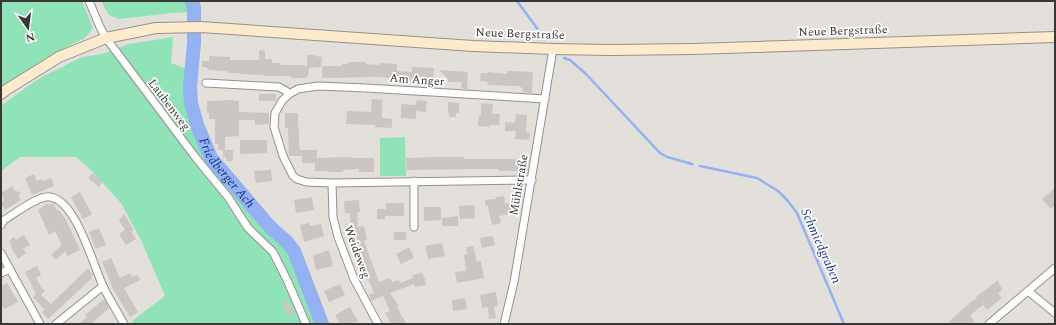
<svg xmlns="http://www.w3.org/2000/svg" width="1056" height="325" viewBox="0 0 1056 325" font-family="Spectral,serif">
<style>
.green{fill:#90e3b8}
.lines{fill:none;stroke-linecap:round;stroke-linejoin:round}
.stream{stroke:#94b2f2;stroke-width:2.5}
.river{stroke:#94b2f2;stroke-width:14}
.building{fill:#cbc5c3}
.minor-casing{stroke:#95918d;stroke-width:9}
.secondary-casing{stroke:#95918d;stroke-width:12}
.minor{stroke:#fff;stroke-width:7}
.secondary{stroke:#feebce;stroke-width:10}
.labels{text-anchor:middle;dominant-baseline:central;stroke-width:3.5;stroke-linejoin:round;paint-order:stroke}
.street-label{font-size:12px;fill:#3a3836;stroke:#fff}
.water-label{font-size:13px;font-style:italic;fill:#13328b;stroke:#fff}
</style>
<rect width="100%" height="100%" fill="#e3dfda"/>
<g class="green">
<polygon points="1,1 82,1 93,28 85,38 59,51 1,87"/>
<polygon points="101,1 189,1 192,12 172,13 119,19 109,15"/>
<polygon points="173,37 171,63 187,69 186,92 188,108 194,128 209,161 291,253 320,324 130,324 137,317 165,296 142,242 121,203 89,168 76,157 20,157 1,171 1,106 38,79 82,57 102,54 129,44"/>
<polygon points="405,137 406,176 380,176 380,138"/>
</g>
<g class="lines">
<g class="stream">
<polyline points="517,1 545,39"/>
<polyline points="564,58 570,60 586,74 660,153 667,157 692,164"/>
<polyline points="700,166 757,178 778,191 788,201 797,213 844,324"/>
</g>
<path class="river" id="s1" d="M192,1l2,7v35l-4,44 1,16 6,22 14,33 59,69 17,15 7,9 28,73"/>
</g>
<g class="building">
<polygon points="259,50 265,51 265,59 272,59 272,63 281,63 281,65 302,65 307,66 307,55 315,55 315,56 322,57 321,67 309,68 308,76 306,77 306,78 291,78 291,76 265,76 265,75 239,74 239,73 227,73 227,71 208,70 209,68 202,67 202,61 209,61 209,56 230,57 230,60 259,60"/>
<polygon points="348,62 366,62 366,64 379,65 379,63 397,64 397,71 412,72 412,67 434,68 433,80 411,79 411,85 402,84 402,79 378,77 322,78 322,66 342,66 342,64 348,64"/>
<polygon points="439,70 468,72 467,89 461,88 462,82 448,82 448,79"/>
<polygon points="507,71 533,72 532,93 522,92 523,88 520,87 520,86 487,85 488,82 480,81 481,73 488,73 488,72 507,74"/>
<rect x="259" y="94" width="17" height="7"/>
<polygon points="372,99 382,100 382,118 392,119 392,128 375,127 375,125 346,124 347,111 371,112"/>
<polygon points="234,100 234,101 239,101 239,112 269,113 269,124 255,125 255,120 239,120 239,136 225,137 225,150 218,150 218,144 215,144 215,119 209,119 209,113 207,113 207,101"/>
<polygon points="417,100 427,101 426,112 416,111 416,119 401,118 401,104 416,105"/>
<polygon points="448,102 459,103 459,113 456,113 456,117 449,117 449,113 448,113"/>
<polygon points="481,103 493,104 492,114 500,114 499,125 489,125 489,127 478,126 479,115 481,115"/>
<polygon points="285,113 298,113 298,129 299,129 299,147 300,147 300,150 317,150 317,158 351,157 351,158 374,158 374,172 359,172 359,169 343,170 343,172 328,172 328,171 315,171 315,163 302,163 302,156 289,156 288,128 285,128"/>
<polygon points="516,114 527,115 526,132 530,133 529,140 515,139 516,131 505,131 505,122 515,123"/>
<polygon points="240,140 267,140 267,153 240,154"/>
<polygon points="223,150 233,150 233,161 226,161 226,157 223,157"/>
<polygon points="440,157 464,157 464,159 524,159 525,167 519,167 519,171 499,171 499,169 474,169 407,170 406,158"/>
<polygon points="271,170 272,181 256,183 254,171"/>
<polygon points="93,173 102,182 99,187 88,178"/>
<polygon points="34,174 37,181 42,179 43,181 51,178 54,186 32,195 25,178"/>
<polygon points="12,186 15,191 20,192 19,197 21,200 5,210 1,203 4,200 1,193"/>
<polygon points="1055,188 1055,205 1051,209 1042,199"/>
<polygon points="80,192 92,214 83,219 71,197"/>
<polygon points="504,196 505,204 515,202 517,213 499,216 501,223 492,225 488,206 486,207 485,200 496,199 496,197"/>
<polygon points="312,197 314,210 296,213 294,200"/>
<polygon points="359,200 360,212 357,213 358,227 364,226 367,240 364,241 379,282 390,278 392,282 399,280 400,283 413,278 412,275 422,273 425,279 426,285 415,287 414,284 390,293 399,306 397,307 406,324 391,324 385,313 390,311 383,296 371,301 369,295 374,293 367,276 365,277 363,269 361,270 352,243 351,243 348,229 351,229 350,213 345,213 344,201"/>
<polygon points="386,203 404,203 404,216 385,216 385,219 377,219 377,209 386,209"/>
<polygon points="46,204 53,204 58,211 59,210 66,220 80,250 67,256 65,251 56,260 51,255 62,245 55,231 49,235 38,210"/>
<polygon points="474,205 475,218 460,219 459,206"/>
<polygon points="424,207 441,207 441,220 424,221"/>
<polygon points="124,214 134,230 131,231 136,239 126,245 119,234 125,230 119,220"/>
<polygon points="458,216 458,226 442,226 442,218"/>
<polygon points="309,223 310,226 321,224 324,236 304,242 300,225"/>
<polygon points="99,228 106,245 96,249 89,232"/>
<rect x="394" y="232" width="12" height="8"/>
<polygon points="24,235 30,245 23,249 26,253 18,259 13,251 9,241 14,237 16,240"/>
<polygon points="493,236 495,245 482,248 480,238"/>
<polygon points="442,243 445,256 428,259 425,246"/>
<polygon points="473,246 477,262 481,261 484,278 457,283 455,272 466,271 464,255 467,254 466,247"/>
<polygon points="409,247 414,258 401,264 396,254"/>
<polygon points="329,250 333,266 316,270 313,255 322,253 322,252"/>
<polygon points="111,258 120,278 130,273 132,277 138,275 140,280 124,288 138,312 130,317 113,289 102,262"/>
<polygon points="37,266 41,275 36,278 41,287 45,291 41,295 51,304 88,268 93,275 91,277 92,278 48,319 42,312 45,310 33,297 36,294 25,272"/>
<polygon points="998,280 1002,290 998,293 1002,298 987,310 983,305 970,315 974,321 970,324 946,324 971,302 977,298 976,297"/>
<polygon points="7,283 18,302 4,309 1,303 1,286"/>
<polygon points="340,284 345,295 329,302 324,291"/>
<polygon points="496,292 498,306 494,306 496,318 489,319 488,307 482,308 480,295"/>
<polygon points="465,298 467,309 453,311 452,300"/>
<polygon points="104,299 109,308 91,324 79,324 87,317 85,315"/>
<polygon points="288,301 294,314 288,316 282,303"/>
<polygon points="350,307 358,321 351,324 340,324 335,315"/>
</g>
<g class="lines">
<g class="minor-casing">
<g id="minor">
<polyline points="89,1 100,27 106,38 196,158 228,197 248,228 273,252 288,282 306,324"/>
<polyline points="206,83 279,87 286,91 289,94"/>
<polyline points="532,180 332,183 306,182 297,179 293,176 283,156 274,127 275,113 282,101 289,94 298,89 318,86 366,88 545,99"/>
<polyline points="414,181 414,227"/>
<polyline points="332,183 333,217 338,237 354,279 378,324"/>
<path d="M1,225l3,-5c10,-6 35,-25 46,-23 26,3 43,68 53,89 6,13 14,25 21,38"/>
<polyline points="1,253 40,324"/>
<polyline points="1,273 10,269"/>
<polyline points="1028,291 1055,313"/>
<polyline points="56,324 103,286"/>
<polyline points="504,324 514,282 553,49"/>
<polyline points="989,324 1055,268"/>
</g>
</g>
<g class="secondary-casing">
<polyline id="secondary" points="1,94 6,90 59,57 106,38 156,28 201,27 473,46 553,49 610,50 693,49 1055,37"/>
</g>
<use href="#minor" class="minor"/>
<use href="#secondary" class="secondary"/>
</g>
<g class="labels">
<g class="street-label">
<text transform="translate(843 31) rotate(-2)">Neue Bergstraße</text>
<text transform="translate(520 34) rotate(2)">Neue Bergstraße</text>
<text transform="translate(417 80) rotate(4)">Am Anger</text>
<text transform="translate(169 105) rotate(53)">Laubenweg</text>
<text transform="translate(519 185) rotate(-80)">Mühlstraße</text>
<text transform="translate(357 252) rotate(70)">Weideweg</text>
</g>
<g class="water-label">
<text stroke="none"><textPath href="#s1" startOffset="182">Friedberger Ach</textPath></text>
<text transform="translate(821 246) rotate(66)">Schmiedgraben</text>
</g>
</g>
<rect width="1056" height="325" fill="none" stroke="#3a3836" stroke-width="4"/>
<g transform="translate(28 28) rotate(166)" stroke="#ffffff" stroke-width="3" paint-order="stroke">
<path d="M0-3L7 15L0 10L-7 15Z" fill="#3a3836"/>
<text y="-6" font-size="11" font-weight="bold" text-anchor="middle" fill="#3a3836">N</text>
</g>
</svg>
